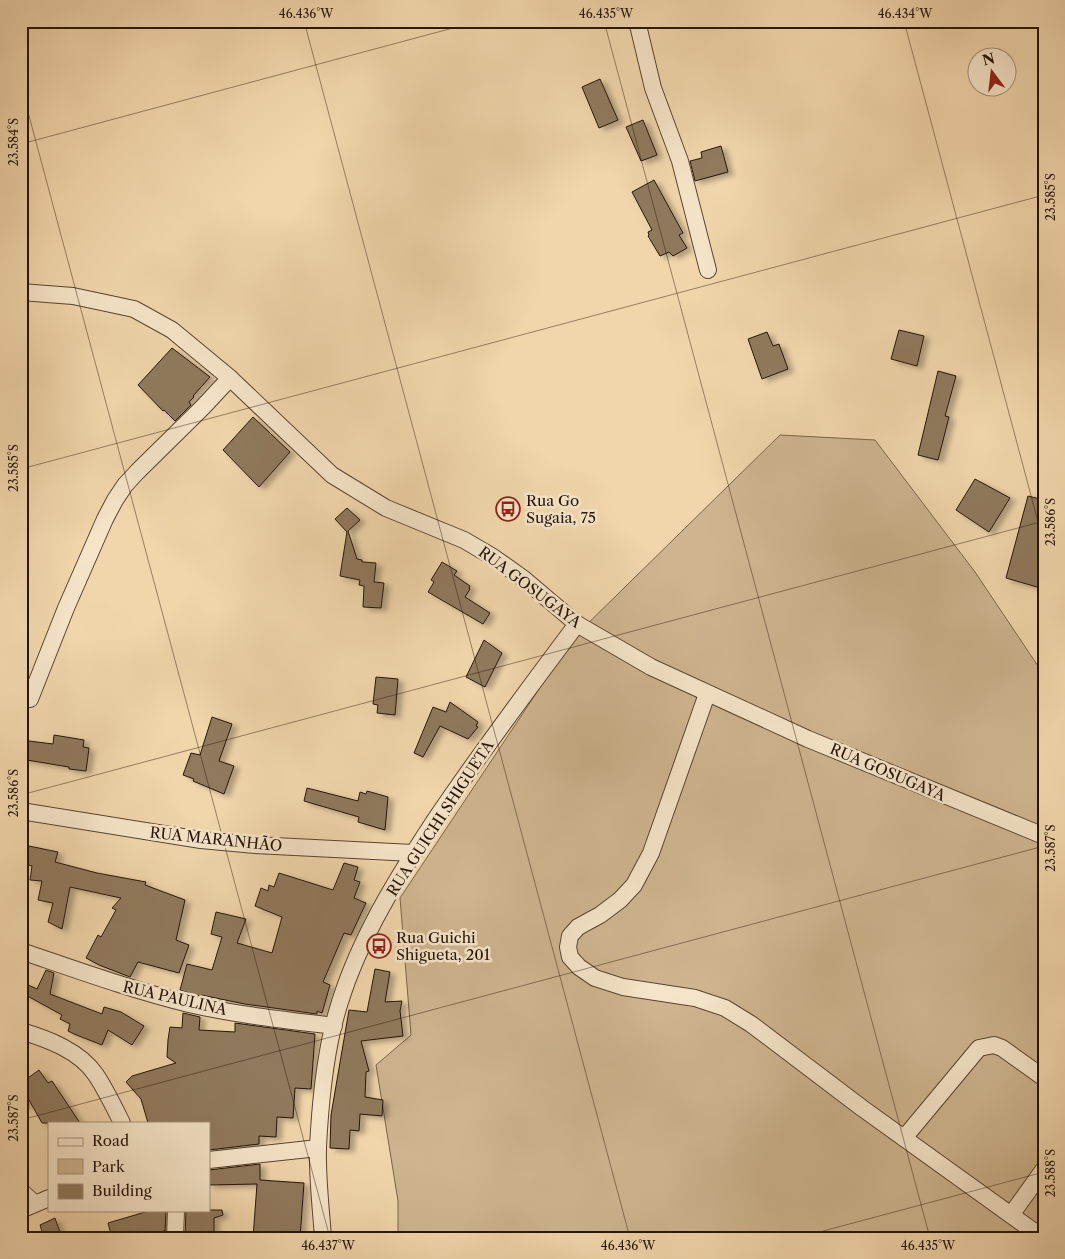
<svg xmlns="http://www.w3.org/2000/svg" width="1065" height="1259" viewBox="0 0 1065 1259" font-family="'Libre Caslon Text',serif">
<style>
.green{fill:#ceb58f;stroke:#7a644c}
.building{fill:#90795d;stroke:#261409;filter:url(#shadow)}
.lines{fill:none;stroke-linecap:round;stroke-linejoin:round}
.minor-casing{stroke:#594432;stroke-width:18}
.minor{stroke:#f6e4c8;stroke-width:16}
.ticks{fill:none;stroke:#261409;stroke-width:1;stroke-opacity:0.45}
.labels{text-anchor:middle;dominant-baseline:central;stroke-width:5;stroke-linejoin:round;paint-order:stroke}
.poi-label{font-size:15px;fill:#261409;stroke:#f6e4c8;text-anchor:start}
.street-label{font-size:15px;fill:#261409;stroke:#f6e4c8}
.neatline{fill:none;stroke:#261409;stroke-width:2}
.ticks-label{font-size:12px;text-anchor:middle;fill:#261409}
</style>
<defs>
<filter id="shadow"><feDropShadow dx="5.5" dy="3" stdDeviation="2.5" flood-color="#0004"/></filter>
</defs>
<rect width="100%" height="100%" fill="#f1d6ab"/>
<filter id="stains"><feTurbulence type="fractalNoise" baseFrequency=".004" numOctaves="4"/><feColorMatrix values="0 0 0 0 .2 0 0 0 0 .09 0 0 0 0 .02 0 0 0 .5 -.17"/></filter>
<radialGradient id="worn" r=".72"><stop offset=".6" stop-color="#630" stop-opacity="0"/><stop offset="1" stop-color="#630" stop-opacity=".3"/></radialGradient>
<polygon class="green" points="780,435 875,440 975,572 1044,675 1044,1238 398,1238 398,1201 376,1065 411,1035 400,898 573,638"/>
<g class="building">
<polygon points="600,79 618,120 599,128 582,87"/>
<polygon points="643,120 657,155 641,161 626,127"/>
<polygon points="721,146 728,172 695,181 690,161 702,158 701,152"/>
<polygon points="654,180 683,233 679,235 687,248 673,256 669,252 660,256 648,236 649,235 648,232 652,230 632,192"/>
<polygon points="899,330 924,336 917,366 891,359"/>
<polygon points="767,332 773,346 779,344 788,369 762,379 748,339"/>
<polygon points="172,348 210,377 193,396 194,397 189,402 191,405 175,421 164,410 163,411 138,385"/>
<polygon points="938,371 956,376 945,416 949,417 938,460 918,455"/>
<polygon points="253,417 290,452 259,487 223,450"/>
<polygon points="975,479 1010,498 989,532 956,510"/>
<polygon points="1028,496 1044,500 1044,589 1006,578"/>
<polygon points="347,508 360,520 348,531 357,559 362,560 362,562 376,563 374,582 384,583 381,608 363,607 364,586 359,585 360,580 340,576 347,532 335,519"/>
<polygon points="442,562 457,571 454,575 470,586 469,588 470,589 465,597 490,613 483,624 428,592 434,582 431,580"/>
<polygon points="484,640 502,653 485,687 466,677"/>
<polygon points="376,677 398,679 395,715 377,713 378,705 373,704"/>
<polygon points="450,702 478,722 476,726 478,727 468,739 440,726 423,757 414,753 433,707 446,712"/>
<polygon points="212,717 232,724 219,761 234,766 224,794 193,781 194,779 183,775 191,753 200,755"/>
<polygon points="54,735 84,740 83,747 89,748 86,771 69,769 69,767 21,759 21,740 53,744"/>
<polygon points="307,788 358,801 360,792 366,794 367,791 388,797 385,830 358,822 359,817 304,801"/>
<polygon points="29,846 58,852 55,862 97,873 146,882 145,885 185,900 176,940 189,945 179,973 138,962 130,977 99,965 86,958 98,935 101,937 116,910 112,908 121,898 70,887 62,929 48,922 53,903 38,900 42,881 30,880 32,866 26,864"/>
<polygon points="344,863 358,867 354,880 360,882 354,898 366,903 351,935 344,933 323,982 330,985 322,1013 317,1011 317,1014 245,1004 201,995 201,996 191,994 180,990 187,964 212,970 222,937 211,934 216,912 246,919 237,943 272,953 282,917 255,906 261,888 268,891 269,885 274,887 279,873 333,890"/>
<polygon points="375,969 390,972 385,1002 402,1001 400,1011 403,1036 361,1041 369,1071 366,1072 365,1097 383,1100 382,1116 360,1114 359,1131 350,1130 349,1149 330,1148 331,1115 349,1010 367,1012"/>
<polygon points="46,970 54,973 50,994 102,1014 104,1007 121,1012 144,1026 132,1045 108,1030 102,1045 74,1034 68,1031 70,1024 60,1019 62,1015 22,993 26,984 37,989"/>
<polygon points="183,1013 200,1017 199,1030 235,1032 235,1023 315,1034 311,1089 295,1088 293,1118 277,1117 276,1137 259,1136 259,1144 209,1150 209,1123 148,1123 141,1099 126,1082 132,1076 176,1063 167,1057 168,1040 170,1027 182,1028"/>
<polygon points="39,1070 48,1083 52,1081 80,1123 42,1123 29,1100 21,1109 21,1083"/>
<polygon points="260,1164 260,1180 304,1183 300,1238 253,1238 257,1184 209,1185 209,1170"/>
<polygon points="152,1210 166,1210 165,1231 147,1234 147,1238 112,1238 108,1223"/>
<polygon points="186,1210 222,1210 223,1215 214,1218 214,1238 185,1238"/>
<polygon points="55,1218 62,1238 44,1238 40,1225"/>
</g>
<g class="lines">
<g class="minor-casing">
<g id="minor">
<polyline points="637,21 653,88 680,161 708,270"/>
<polyline points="21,292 73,296 134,309 172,330 230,378 332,475 386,508 464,540 493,557 524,579 577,624 651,667 808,739 1044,836"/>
<polyline points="707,694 651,853 634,885 620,900 600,915 578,927 570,936 568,947 570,957 579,967 595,978 623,987 695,998 725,1008 751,1024 862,1108 1043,1238"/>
<polyline points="30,699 66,608 105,519 115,500 125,485 138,471 203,407 230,378"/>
<polyline points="21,811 201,840 255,845 413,853"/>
<path d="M21,951c56,19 111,39 168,53 48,11 97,16 145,22"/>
<path d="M21,1031c27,8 59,20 75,44 10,15 18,32 26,48"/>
<polyline points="904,1138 979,1048 994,1045 1002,1048 1044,1078"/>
<polyline points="209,1160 318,1148"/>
<polyline points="21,1191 34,1203"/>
<polyline points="21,1210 49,1198"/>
<polyline points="1011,1215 1044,1169"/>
<polyline points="175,1238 176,1210"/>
<path d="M323,1238c-2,-30 -6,-61 -5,-91 2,-40 6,-82 15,-120 18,-75 60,-143 102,-207 45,-67 94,-132 142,-196"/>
</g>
</g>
<use href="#minor" class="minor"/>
</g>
<path class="ticks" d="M304,21l326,1217M604,21l326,1217M904,21l140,523M21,86l309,1152M21,144l458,-123M21,469l1023,-274M21,795l1023,-274M21,1120l1023,-274M21,1205l9,33M797,1238l247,-66"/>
<defs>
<g id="bus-ring" transform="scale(1.25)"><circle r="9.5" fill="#f6e4c8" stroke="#8f2418" stroke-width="1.5"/><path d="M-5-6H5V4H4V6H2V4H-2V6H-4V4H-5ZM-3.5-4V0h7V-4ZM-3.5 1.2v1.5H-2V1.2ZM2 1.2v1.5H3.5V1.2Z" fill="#8f2418"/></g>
</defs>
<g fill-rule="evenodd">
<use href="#bus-ring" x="508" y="509"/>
<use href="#bus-ring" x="379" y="946"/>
</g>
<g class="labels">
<g class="poi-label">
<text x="526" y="500">Rua Go<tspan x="526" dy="17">Sugaia, 75</tspan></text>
<text x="396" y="937">Rua Guichi<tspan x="396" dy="17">Shigueta, 201</tspan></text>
</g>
<g class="street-label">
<text transform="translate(530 587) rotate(37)">RUA GOSUGAYA</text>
<text transform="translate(888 772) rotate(23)">RUA GOSUGAYA</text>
<text transform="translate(440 818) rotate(-57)">RUA GUICHI SHIGUETA</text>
<text transform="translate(216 839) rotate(6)">RUA MARANHÃO</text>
<text transform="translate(175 998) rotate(13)">RUA PAULINA</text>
</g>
</g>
<rect width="1065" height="1259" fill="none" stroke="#f1d6ab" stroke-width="55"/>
<rect x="48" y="1122" width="162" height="90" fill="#f6e4c8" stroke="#a3917c"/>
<rect x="58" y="1138" width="25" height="8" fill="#f6e4c8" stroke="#a3917c"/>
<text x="92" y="1146" font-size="15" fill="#261409">Road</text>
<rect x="58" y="1159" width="25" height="15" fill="#ceb58f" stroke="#a3917c"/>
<text x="92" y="1172" font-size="15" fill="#261409">Park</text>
<rect x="58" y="1184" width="25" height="15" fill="#90795d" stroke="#a3917c"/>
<text x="92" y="1196" font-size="15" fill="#261409">Building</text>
<g transform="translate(992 72) rotate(345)"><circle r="24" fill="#f6e4c8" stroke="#a3917c"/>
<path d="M0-4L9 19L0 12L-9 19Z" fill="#8f2418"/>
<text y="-8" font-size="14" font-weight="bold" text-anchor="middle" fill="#261409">N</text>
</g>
<rect x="28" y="28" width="1010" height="1204" class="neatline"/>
<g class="ticks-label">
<text x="306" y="18">46.436°W</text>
<text x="606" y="18">46.435°W</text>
<text x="905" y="18">46.434°W</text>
<text transform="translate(14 142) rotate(-90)" y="4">23.584°S</text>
<text transform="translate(1051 197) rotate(-90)" y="4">23.585°S</text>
<text transform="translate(14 468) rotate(-90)" y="4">23.585°S</text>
<text transform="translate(1051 522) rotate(-90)" y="4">23.586°S</text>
<text transform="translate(14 793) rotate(-90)" y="4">23.586°S</text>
<text transform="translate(1051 848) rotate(-90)" y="4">23.587°S</text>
<text transform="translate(14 1118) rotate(-90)" y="4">23.587°S</text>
<text transform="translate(1051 1173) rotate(-90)" y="4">23.588°S</text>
<text x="328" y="1250">46.437°W</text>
<text x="628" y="1250">46.436°W</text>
<text x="928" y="1250">46.435°W</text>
</g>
<rect width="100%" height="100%" filter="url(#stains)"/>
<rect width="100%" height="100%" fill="url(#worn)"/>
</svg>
